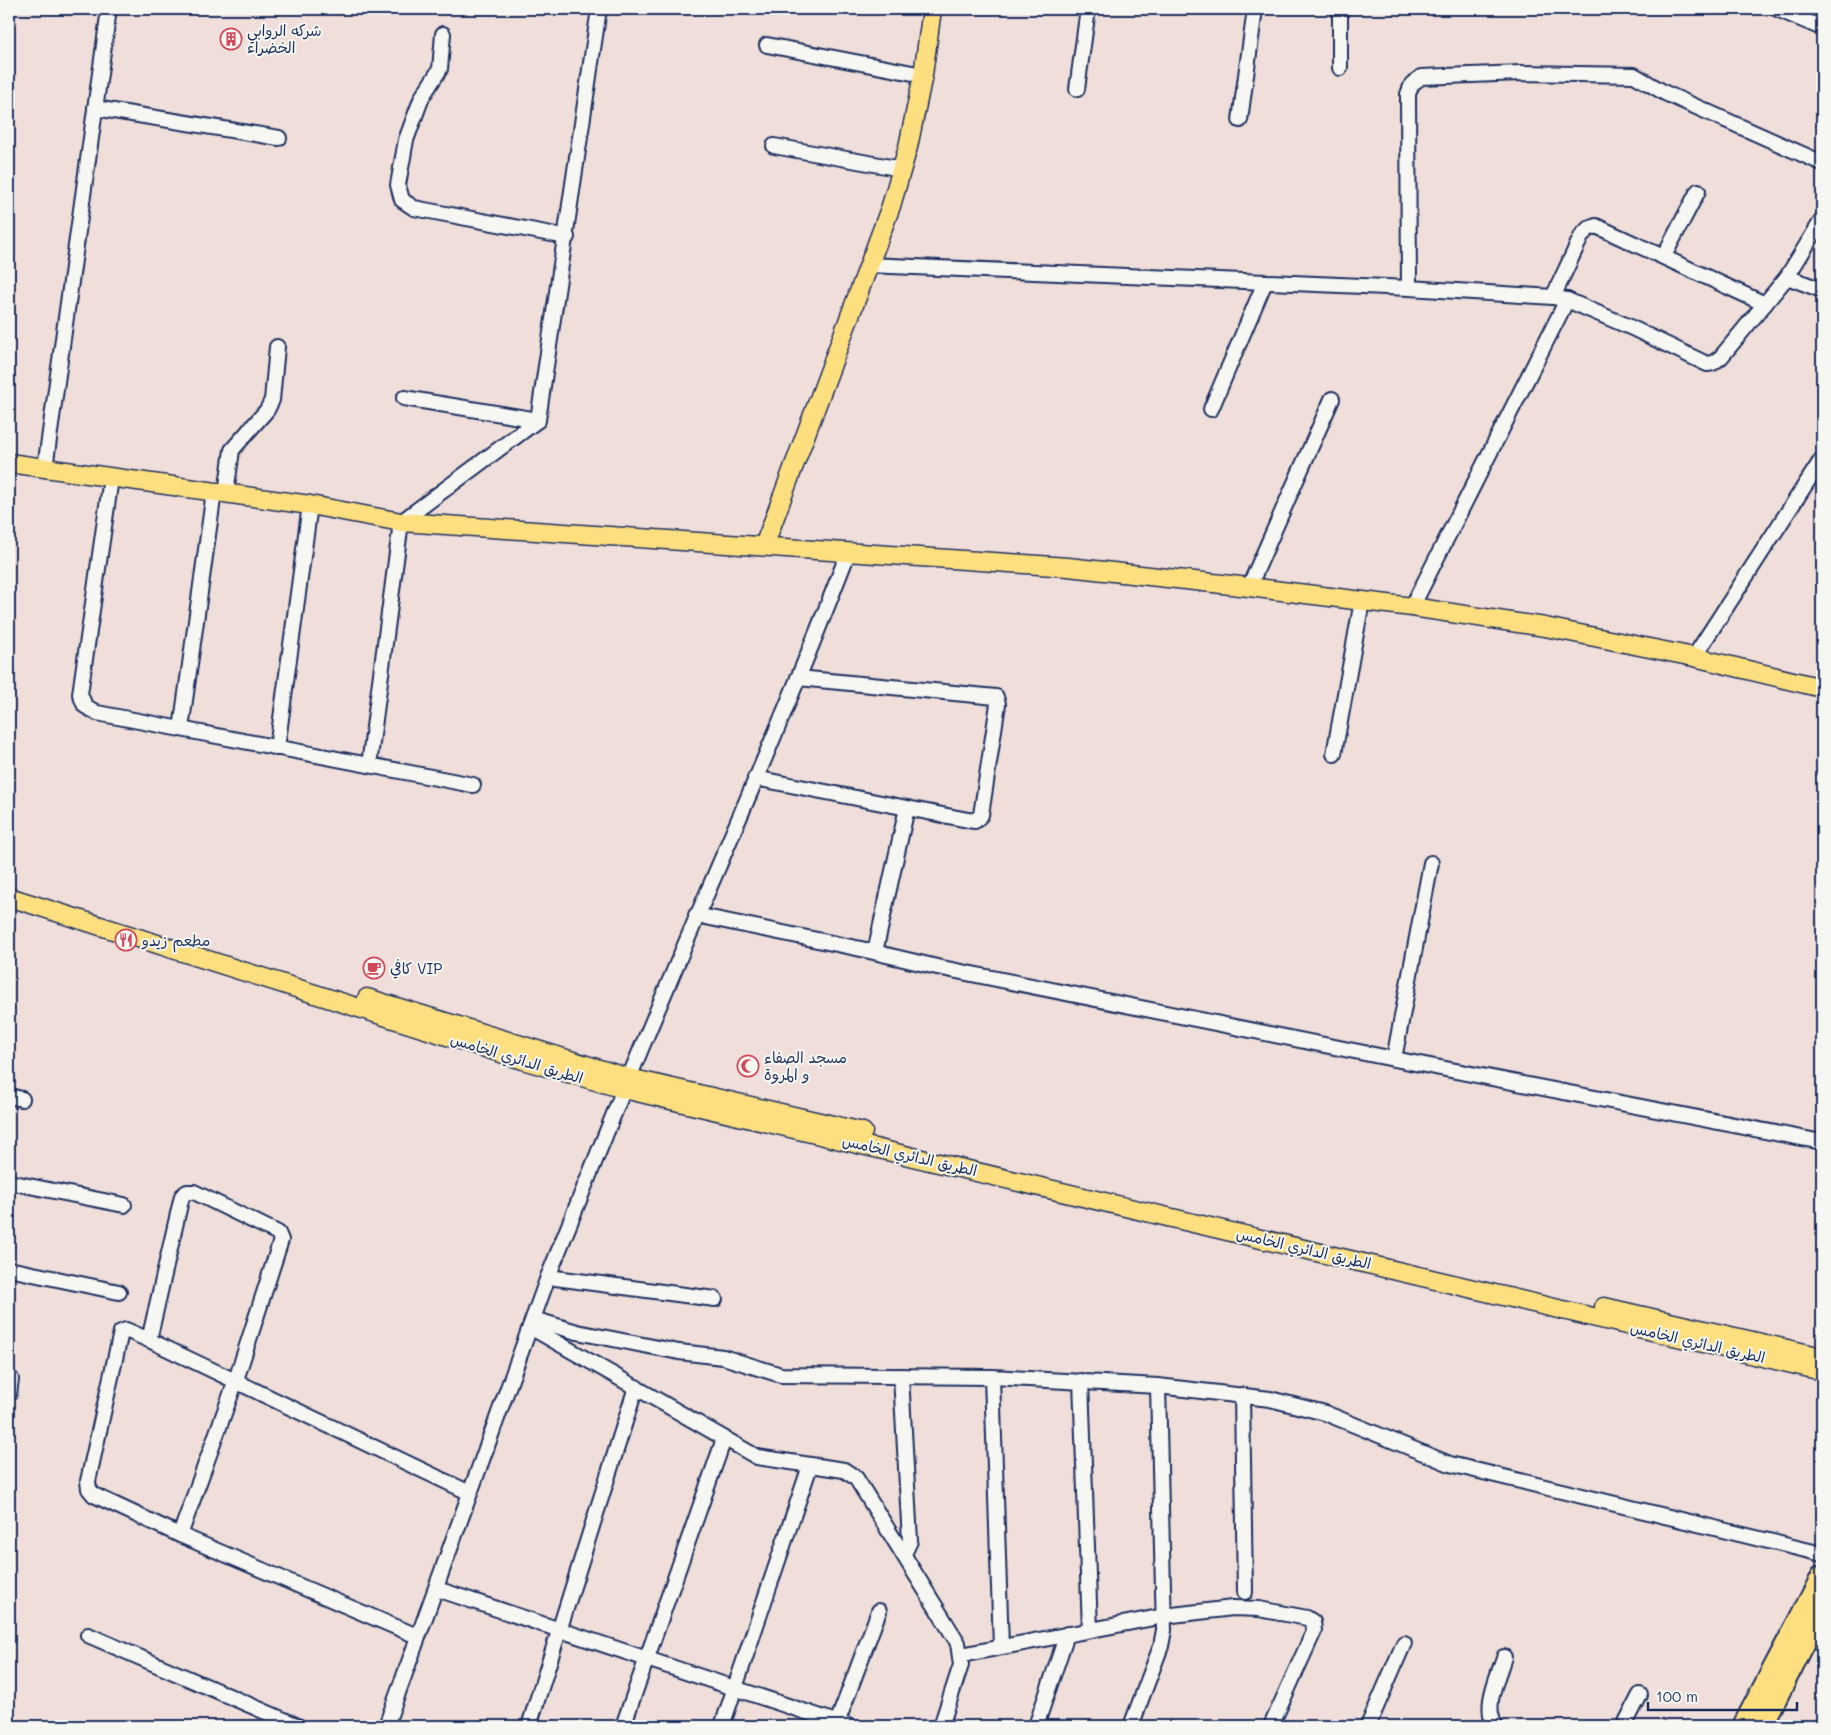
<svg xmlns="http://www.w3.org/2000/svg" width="1831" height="1735" viewBox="0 0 1831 1735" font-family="Mali,'Playpen Sans Arabic',sans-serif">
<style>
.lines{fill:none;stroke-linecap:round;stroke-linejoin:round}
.minor-casing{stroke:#1b2f5e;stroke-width:18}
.major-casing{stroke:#1b2f5e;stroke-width:21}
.highway-casing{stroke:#1b2f5e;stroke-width:24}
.minor{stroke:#f6f6f2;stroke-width:14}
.major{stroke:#fddf80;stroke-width:18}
.highway{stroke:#fddf80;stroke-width:20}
.labels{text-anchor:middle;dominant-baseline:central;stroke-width:4;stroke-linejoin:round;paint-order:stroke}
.poi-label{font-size:15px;fill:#1b2f5e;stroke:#f6f6f2;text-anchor:start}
.street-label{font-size:15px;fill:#1b2f5e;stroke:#f6f6f2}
</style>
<rect width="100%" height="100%" fill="#efdeda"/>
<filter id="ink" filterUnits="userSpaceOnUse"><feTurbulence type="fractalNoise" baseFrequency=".02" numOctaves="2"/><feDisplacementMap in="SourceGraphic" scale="10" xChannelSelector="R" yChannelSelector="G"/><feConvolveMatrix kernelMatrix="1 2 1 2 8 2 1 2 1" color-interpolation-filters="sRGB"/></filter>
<g filter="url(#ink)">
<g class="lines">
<g class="minor-casing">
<g id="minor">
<polyline points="1777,9 1822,28"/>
<polyline points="443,34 440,69 422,97 406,140 398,185 402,200 414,208 567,237"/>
<polyline points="767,45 923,75"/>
<polyline points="1340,68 1340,9"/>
<polyline points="1077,89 1088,9"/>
<polyline points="95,108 279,138"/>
<polyline points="1240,120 1255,9"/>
<polyline points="774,146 902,169"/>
<polyline points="1664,256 1698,191"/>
<polyline points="868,265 1409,288 1553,297 1567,300 1630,327 1707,364 1713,363 1721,357 1787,277 1822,220"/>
<polyline points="1787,277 1822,290"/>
<polyline points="1409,288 1408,94 1412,84 1421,77 1521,73 1634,75 1665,93 1822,163"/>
<polyline points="1553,297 1582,235 1588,229 1596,226 1765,304"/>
<polyline points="404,398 538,420"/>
<polyline points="1211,409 1265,282"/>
<polyline points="45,468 109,9"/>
<polyline points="111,478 80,694 85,706 97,713 473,785"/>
<polyline points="226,493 232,450 267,410 272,400 277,347"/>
<polyline points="1249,587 1332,399"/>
<polyline points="1412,607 1567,300"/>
<polyline points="1694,657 1822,459"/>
<polyline points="798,678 996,697 998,704 981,815 975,821 968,820 907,808"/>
<polyline points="181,729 214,492"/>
<polyline points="277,748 310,505"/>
<polyline points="1334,754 1362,601"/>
<polyline points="369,765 401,522 538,420 599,9"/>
<polyline points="755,778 907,808 875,952"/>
<polyline points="696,915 861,949 937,967 1394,1059 1822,1142"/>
<polyline points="1394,1059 1431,863"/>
<path d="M629,1078c72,-175 151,-348 219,-525"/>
<polyline points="9,1096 22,1099"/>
<polyline points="9,1182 124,1205"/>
<polyline points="9,1269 119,1292"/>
<polyline points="548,1277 715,1299"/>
<polyline points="533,1319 577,1332 679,1352 723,1357 781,1375 992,1377 1158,1386 1270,1399 1325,1413 1450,1464 1822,1554"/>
<polyline points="530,1327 757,1457 844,1470 856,1478 958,1643 961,1665 941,1726"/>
<polyline points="149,1340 182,1196 187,1192 194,1192 278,1233 281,1240 235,1383 180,1535"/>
<polyline points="901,1376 910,1541 904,1554"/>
<polyline points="992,1377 1001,1647"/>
<polyline points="1081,1381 1090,1630"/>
<polyline points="9,1394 11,1379"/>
<polyline points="1242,1395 1245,1592"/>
<polyline points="437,1589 848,1726"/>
<polyline points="88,1635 298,1726"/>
<polyline points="417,1636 180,1535 94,1495 89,1489 88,1481 121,1332 126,1330 149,1340 470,1493"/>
<polyline points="961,1655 1164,1616 1233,1608 1259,1609 1307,1618 1313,1622 1314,1631 1271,1726"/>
<polyline points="386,1726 548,1277 624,1089"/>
<polyline points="529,1726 636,1387"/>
<polyline points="623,1726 724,1439"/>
<polyline points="722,1726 810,1466"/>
<polyline points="836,1726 879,1611"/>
<polyline points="1036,1726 1067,1634"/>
<polyline points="1131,1726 1161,1646 1164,1630 1158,1386"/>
<polyline points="1368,1726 1404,1643"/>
<path d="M1496,1726c-14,-18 2,-49 8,-69"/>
<polyline points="1624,1726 1640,1695"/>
</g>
</g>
<g class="major-casing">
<g id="major">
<polyline points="9,463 310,505 401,522 1068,567 1249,587 1412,607 1545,627 1694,657 1822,688"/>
<polyline points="764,546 891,206 908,147 923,75 932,9"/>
<polyline points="9,897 526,1061 624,1089 1822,1371"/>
<polyline points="367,998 629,1078 863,1132"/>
<polyline points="1604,1307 1822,1357"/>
</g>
</g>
<g class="highway-casing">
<g id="highway">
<polyline points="1743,1726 1822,1576"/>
<polyline points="1762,1726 1822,1609"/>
</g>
</g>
<use href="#minor" class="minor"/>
<use href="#major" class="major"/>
<use href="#highway" class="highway"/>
</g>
</g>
<defs>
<g id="building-ring" transform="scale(1.125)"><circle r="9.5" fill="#f6f6f2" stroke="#d1495b" stroke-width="1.5"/><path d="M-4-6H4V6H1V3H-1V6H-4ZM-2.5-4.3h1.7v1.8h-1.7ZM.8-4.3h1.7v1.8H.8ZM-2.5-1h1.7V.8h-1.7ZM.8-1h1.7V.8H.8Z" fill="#d1495b"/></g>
<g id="restaurant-ring" transform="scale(1.125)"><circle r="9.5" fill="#f6f6f2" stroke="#d1495b" stroke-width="1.5"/><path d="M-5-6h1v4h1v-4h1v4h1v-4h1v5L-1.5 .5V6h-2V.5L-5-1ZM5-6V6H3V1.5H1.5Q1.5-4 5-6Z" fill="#d1495b"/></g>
<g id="cafe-ring" transform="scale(1.125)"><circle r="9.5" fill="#f6f6f2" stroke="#d1495b" stroke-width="1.5"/><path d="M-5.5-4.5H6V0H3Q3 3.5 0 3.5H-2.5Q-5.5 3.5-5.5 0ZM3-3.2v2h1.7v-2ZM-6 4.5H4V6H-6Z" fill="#d1495b"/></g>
<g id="mosque-ring" transform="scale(1.125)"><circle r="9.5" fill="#f6f6f2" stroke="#d1495b" stroke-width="1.5"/><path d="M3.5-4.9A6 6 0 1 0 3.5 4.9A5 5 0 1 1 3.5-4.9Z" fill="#d1495b"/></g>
</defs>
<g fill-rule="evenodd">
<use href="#building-ring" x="231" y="39"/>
<use href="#restaurant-ring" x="126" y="940"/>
<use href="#cafe-ring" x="374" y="968"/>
<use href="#mosque-ring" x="748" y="1066"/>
</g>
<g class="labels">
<g class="poi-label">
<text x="247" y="30">شركه الروابي<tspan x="247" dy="17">الخضراء</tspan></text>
<text x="142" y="940">مطعم زيدو</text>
<text x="390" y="968">كافي VIP</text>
<text x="764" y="1057">مسجد الصفاء<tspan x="764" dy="17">و المروة</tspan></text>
</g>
<g class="street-label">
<text transform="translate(517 1058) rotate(17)">الطريق الدائري الخامس</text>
<text transform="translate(910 1155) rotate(13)">الطريق الدائري الخامس</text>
<text transform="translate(1304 1248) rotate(13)">الطريق الدائري الخامس</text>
<text transform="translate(1698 1342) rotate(13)">الطريق الدائري الخامس</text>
</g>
</g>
<rect width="1831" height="1735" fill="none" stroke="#f6f6f2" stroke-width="30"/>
<rect x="15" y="15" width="1801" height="1705" fill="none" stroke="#1b2f5e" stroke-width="2" filter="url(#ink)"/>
<path d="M1648 1702v8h149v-8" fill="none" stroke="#1b2f5e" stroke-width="2.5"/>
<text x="1656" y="1702" font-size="15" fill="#1b2f5e" stroke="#f6f6f2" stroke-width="4" paint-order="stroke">100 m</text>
</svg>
